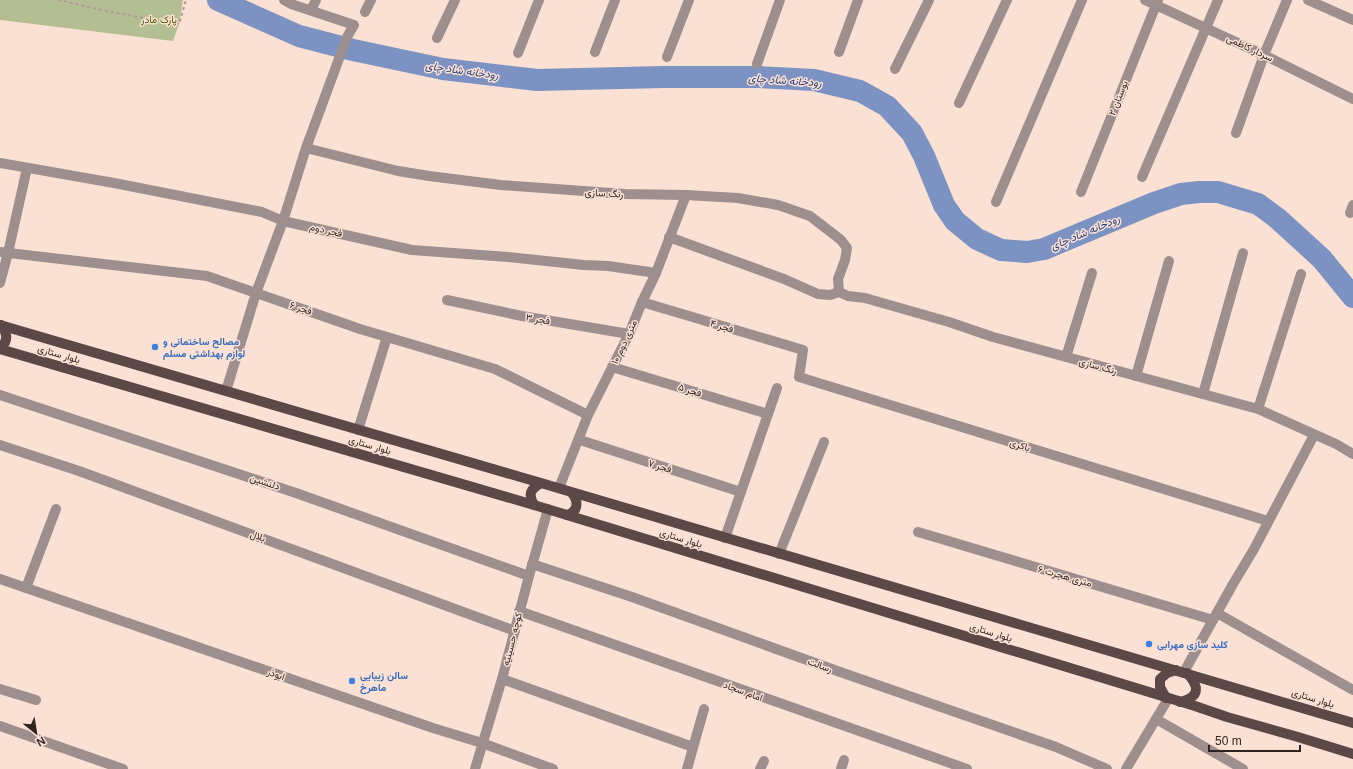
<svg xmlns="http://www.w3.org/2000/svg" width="1353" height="769" viewBox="0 0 1353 769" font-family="Helvetica,Vazirmatn,sans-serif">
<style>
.green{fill:#b3bf92}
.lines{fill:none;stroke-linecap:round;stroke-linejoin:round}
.river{stroke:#7c92c3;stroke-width:22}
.path{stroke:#ae9b91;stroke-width:2;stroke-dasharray:3 3;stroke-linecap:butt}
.minor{stroke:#9c8f8e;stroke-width:10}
.major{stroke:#5d4848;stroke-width:10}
.shop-dot{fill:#3f7fe0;stroke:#fbe1d4;stroke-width:1.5}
.labels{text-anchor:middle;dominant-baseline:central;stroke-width:3;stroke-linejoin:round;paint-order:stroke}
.park-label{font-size:10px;fill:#4f5f04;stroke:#fbe1d4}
.street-label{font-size:10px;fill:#2e2520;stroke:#fbe1d4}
.shop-label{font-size:10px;font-weight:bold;fill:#366cbe;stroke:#fbe1d4;text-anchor:start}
.water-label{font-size:11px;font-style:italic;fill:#27407d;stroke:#fbe1d4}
</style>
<rect width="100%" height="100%" fill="#fbe1d4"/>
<polygon class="green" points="0,0 183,0 179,24 173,41 0,20"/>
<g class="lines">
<polyline class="river" points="218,0 299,36 353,50 443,69 537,80 664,77 759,77 814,80 860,91 887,106 912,133 924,156 944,205 955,221 977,239 1001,250 1027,252 1044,249 1154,203 1181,194 1199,192 1218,192 1258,204 1277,218 1322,259 1353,297"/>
<polyline class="path" points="58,0 111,12 179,24 186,0"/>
<g class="minor">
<polyline points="1145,0 1264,55 1353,99"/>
<polyline points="1308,0 1353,20"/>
<polyline points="311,10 316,0"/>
<polyline points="365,12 371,0"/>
<polyline points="437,38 455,0"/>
<polyline points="595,52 615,0"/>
<polyline points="839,52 858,0"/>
<polyline points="518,53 539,0"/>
<polyline points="667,57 689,0"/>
<polyline points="757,64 780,0"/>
<polyline points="895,69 929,0"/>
<polyline points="959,103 1007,0"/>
<polyline points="1236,133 1264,55 1287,0"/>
<polyline points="306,148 398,171 429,176 501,185 625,194 686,195 738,198 778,205 810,216 841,240 847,248 845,260 838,279 839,292"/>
<polyline points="0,163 114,183 262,212 283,221 412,250 508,257 584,265 608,266 656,273"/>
<polyline points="1142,177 1218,0"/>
<polyline points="1081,192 1158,0"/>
<polyline points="996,202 1082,0"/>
<polyline points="1350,213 1353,205"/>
<polyline points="669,237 784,279 818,294 830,295 839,292 848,296 865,298 949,322 993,337 1258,409 1336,444 1353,454"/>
<polyline points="0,252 207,276 360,329 495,369 588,415"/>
<polyline points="0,283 8,253 27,168"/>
<polyline points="447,300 522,316 629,334"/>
<polyline points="642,302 803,350 799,377 1268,521"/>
<polyline points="1066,357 1092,273"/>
<polyline points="612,367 768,414"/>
<polyline points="1136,376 1169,261"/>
<polyline points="226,391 256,293 283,221 306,148 347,37 354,25 291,4 284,0"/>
<polyline points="1203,394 1243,253"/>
<polyline points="0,395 296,493 529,576"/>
<polyline points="1258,409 1301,274"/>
<polyline points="358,430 387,337"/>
<polyline points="580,440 741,492"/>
<polyline points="0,445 79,471 515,631"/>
<polyline points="559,488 588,415 629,334 642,302 656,273 686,195"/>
<polyline points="918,532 1213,620"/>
<polyline points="725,538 777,388"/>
<polyline points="779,554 824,442"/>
<polyline points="532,564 632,597 843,673 1056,747 1107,769"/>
<polyline points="0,579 433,728 482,743 553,769"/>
<polyline points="26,588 56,509"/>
<polyline points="519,611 967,769"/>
<polyline points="1217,613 1353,690"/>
<polyline points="1184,672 1233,584 1254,549 1314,435"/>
<polyline points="502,679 693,747"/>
<polyline points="0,689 36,700"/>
<polyline points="1156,719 1243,769"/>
<polyline points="0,726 123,769"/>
<polyline points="475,769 502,679 529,576 548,509"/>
<polyline points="687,769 704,709"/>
<polyline points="760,769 764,761"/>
<polyline points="841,769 844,760"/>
<polyline points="1126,769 1168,699"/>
</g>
<g class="major">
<polyline points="0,325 541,483 1353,723"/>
<path d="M0,348c9,-7 7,-15 1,-23"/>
<polyline points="0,349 534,505 1195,706 1227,717 1298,737 1353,754"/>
<path d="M534,505c-6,-11 -4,-16 7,-22"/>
<path d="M567,515c11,-3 12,-13 5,-22"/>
<polyline points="1166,698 1160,687 1160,679 1167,673 1176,670"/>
<path d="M1180,702c20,-5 20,-15 7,-29"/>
</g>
</g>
<g class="shop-dot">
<circle cx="155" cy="347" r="4"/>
<circle cx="1149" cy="644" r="4"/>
<circle cx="352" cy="681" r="4"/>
</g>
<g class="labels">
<g class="park-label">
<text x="159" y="19">پارک مادر</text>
</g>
<g class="street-label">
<text transform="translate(1250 48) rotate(25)">سردار کاظمی</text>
<text transform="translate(1118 98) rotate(-68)">بوستان ۲</text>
<text transform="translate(604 193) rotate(3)">رنگ سازی</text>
<text transform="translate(326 230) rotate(13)">فجر دوم</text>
<text transform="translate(301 308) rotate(19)">فجر ۶</text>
<text transform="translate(538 319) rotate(10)">فجر ۳</text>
<text transform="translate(722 326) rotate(16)">فجر ۴</text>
<text transform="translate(624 342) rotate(-65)">۱۰ متری دوم</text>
<text transform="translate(59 354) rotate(16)">بلوار ستاری</text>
<text transform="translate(1098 366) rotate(15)">رنگ سازی</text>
<text transform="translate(690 390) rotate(17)">فجر ۵</text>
<text transform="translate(370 445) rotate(16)">بلوار ستاری</text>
<text transform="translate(1020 445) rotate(17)">باکری</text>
<text transform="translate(660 466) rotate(18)">فجر ۷</text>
<text transform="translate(265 482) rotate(18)">دلنشین</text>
<text transform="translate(258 536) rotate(20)">بلال</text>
<text transform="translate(681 538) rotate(17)">بلوار ستاری</text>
<text transform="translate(1065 576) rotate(16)">۶ متری هجرت</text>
<text transform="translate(991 632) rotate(17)">بلوار ستاری</text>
<text transform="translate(512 639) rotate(-76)">کوچه حسینیه</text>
<text transform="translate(820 665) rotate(20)">رسالت</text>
<text transform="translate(276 674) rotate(19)">ابوذر</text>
<text transform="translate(743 691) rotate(20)">امام سجاد</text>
<text transform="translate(1313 698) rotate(17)">بلوار ستاری</text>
</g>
<g class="shop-label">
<text x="163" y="341">مصالح ساختمانی و<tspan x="163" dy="12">لوازم بهداشتی مسلم</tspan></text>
<text x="1157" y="644">کلید سازی مهرابی</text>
<text x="360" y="675">سالن زیبایی<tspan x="360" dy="12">ماهرخ</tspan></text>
</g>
<g class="water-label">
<text transform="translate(462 70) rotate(8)">رودخانه شاد چای</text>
<text transform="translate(785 80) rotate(4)">رودخانه شاد چای</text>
<text transform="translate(1085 232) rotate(-23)">رودخانه شاد چای</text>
</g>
</g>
<g transform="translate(36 733) rotate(150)" stroke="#fbe1d4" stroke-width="3" paint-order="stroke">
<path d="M0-3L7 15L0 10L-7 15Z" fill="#2e2520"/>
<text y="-6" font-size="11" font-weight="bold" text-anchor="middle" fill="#2e2520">N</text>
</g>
<path d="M1209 745v6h91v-6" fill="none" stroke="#2e2520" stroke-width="2"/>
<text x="1215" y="745" font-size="12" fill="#2e2520" stroke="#fbe1d4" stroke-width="3" paint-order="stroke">50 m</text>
</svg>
